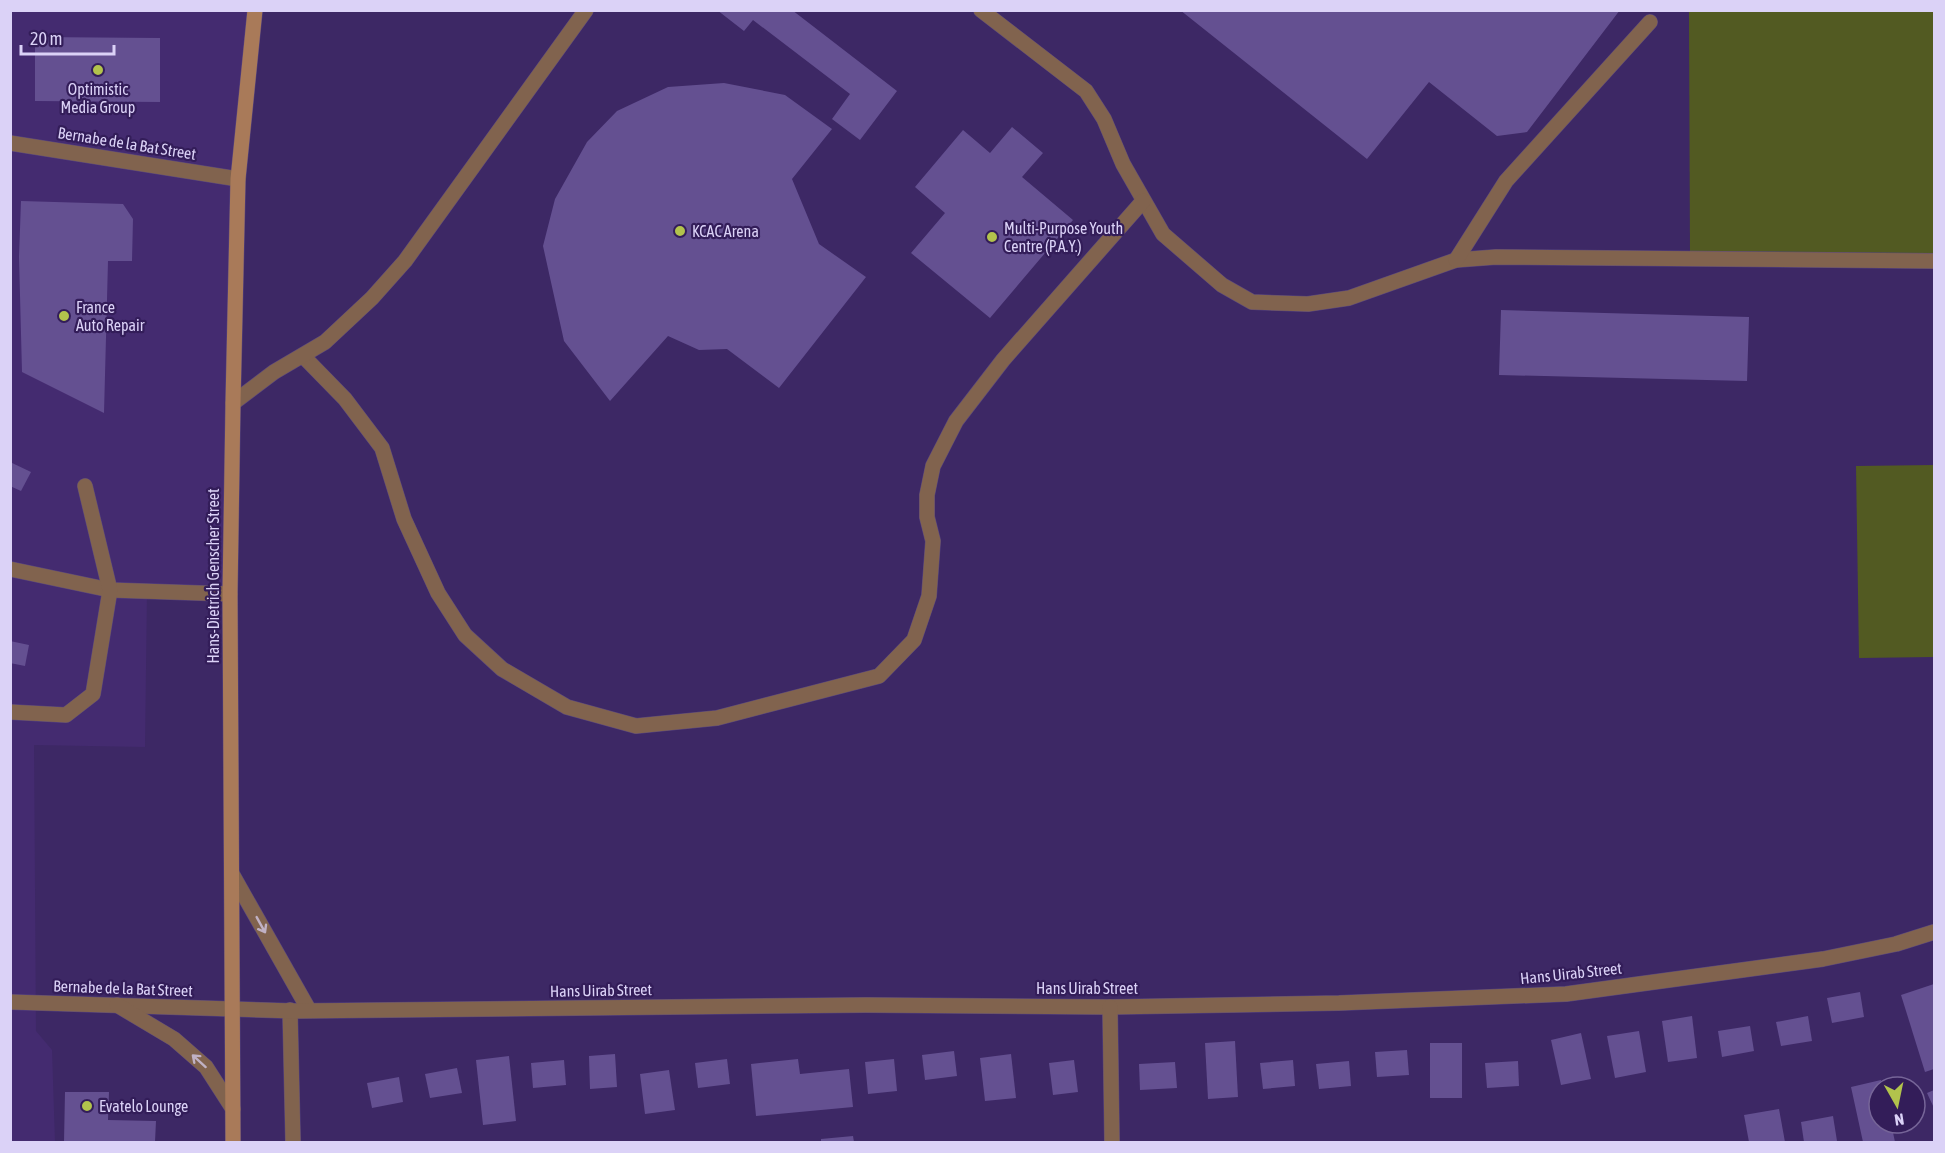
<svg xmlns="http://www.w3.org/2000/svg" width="1945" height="1153" viewBox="0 0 1945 1153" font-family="'Asap Condensed',sans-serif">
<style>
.built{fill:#442b70}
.green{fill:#525a22}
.building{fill:#645091}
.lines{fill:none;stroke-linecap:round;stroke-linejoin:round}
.lane-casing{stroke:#59477f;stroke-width:16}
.street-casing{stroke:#59477f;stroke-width:16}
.secondary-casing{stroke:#59477f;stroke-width:16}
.lane{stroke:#81634e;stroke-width:15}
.street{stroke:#81634e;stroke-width:15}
.secondary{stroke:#a97a59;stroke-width:15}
.oneway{stroke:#c0b1c4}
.poi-dot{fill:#b2c34c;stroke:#331d59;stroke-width:2}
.labels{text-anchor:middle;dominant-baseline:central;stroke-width:4.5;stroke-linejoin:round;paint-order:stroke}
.poi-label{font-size:16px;fill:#dbd2f7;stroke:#331d59;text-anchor:start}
.street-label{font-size:16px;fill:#dbd2f7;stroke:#331d59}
</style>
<rect width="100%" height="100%" fill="#3d2865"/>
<polygon class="built" points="10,11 255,11 238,179 230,594 147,591 145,747 34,745 36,1031 52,1050 55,1142 10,1142"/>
<g class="green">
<polygon points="1689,11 1934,11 1934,256 1690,255"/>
<polygon points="1934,465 1934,657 1859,658 1856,466"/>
</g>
<g class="building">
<polygon points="717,10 792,10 897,91 860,140 832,119 850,94 753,20 744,31"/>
<polygon points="1180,10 1620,10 1527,132 1497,136 1429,82 1367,159"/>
<polygon points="35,37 160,38 160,102 35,101"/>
<polygon points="724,83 785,95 832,129 792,179 819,244 866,277 779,388 727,349 699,350 668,336 610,401 564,341 543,246 555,199 587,142 617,111 668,87"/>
<polygon points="1012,127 1043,153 1022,177 1073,220 990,318 911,253 945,213 915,187 963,130 990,153"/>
<polygon points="21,201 123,204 133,219 132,261 108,261 104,413 22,372 19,257"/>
<polygon points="1501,310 1749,317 1747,381 1499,375"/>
<polygon points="10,462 31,472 21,491 10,486"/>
<polygon points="10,641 29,645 25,666 10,663"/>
<polygon points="1934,984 1934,1069 1925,1072 1901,995"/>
<polygon points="1860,992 1864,1017 1832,1023 1827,998"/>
<polygon points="1692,1016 1697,1058 1668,1062 1662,1021"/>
<polygon points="1808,1016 1812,1041 1781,1046 1776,1022"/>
<polygon points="1750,1026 1754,1051 1722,1057 1718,1031"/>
<polygon points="1639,1031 1646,1072 1615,1078 1607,1036"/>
<polygon points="1581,1033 1591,1079 1561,1085 1551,1040"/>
<polygon points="1235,1041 1238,1097 1208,1099 1205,1043"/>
<rect x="1430" y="1043" width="32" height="55"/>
<polygon points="1407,1050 1409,1075 1377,1077 1375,1052"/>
<polygon points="954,1051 957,1076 925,1080 922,1055"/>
<polygon points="615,1054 617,1087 590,1089 589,1056"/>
<polygon points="1011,1054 1016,1098 985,1101 980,1058"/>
<polygon points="509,1056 516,1121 483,1125 476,1060"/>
<polygon points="727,1059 730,1084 698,1088 695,1063"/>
<polygon points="798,1059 800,1074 849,1069 853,1107 756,1116 751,1064"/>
<polygon points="894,1059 897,1091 868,1094 865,1062"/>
<polygon points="564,1060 566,1085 533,1088 531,1063"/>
<polygon points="1074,1060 1078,1092 1053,1095 1049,1063"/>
<polygon points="1293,1060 1295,1086 1263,1089 1260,1063"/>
<polygon points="1349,1061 1351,1086 1319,1089 1316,1064"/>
<polygon points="1518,1061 1519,1086 1487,1088 1485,1063"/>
<polygon points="1175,1062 1177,1088 1140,1090 1139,1064"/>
<polygon points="457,1068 462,1093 430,1098 425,1074"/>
<polygon points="669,1070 675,1110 645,1114 640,1074"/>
<polygon points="399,1077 403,1102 372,1108 367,1083"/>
<polygon points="1881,1080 1879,1123 1891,1123 1895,1142 1863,1142 1851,1087"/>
<polygon points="1934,1090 1934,1108 1927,1093"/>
<polygon points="65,1092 109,1092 108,1120 156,1121 155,1142 64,1142"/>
<polygon points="1779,1109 1785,1142 1749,1142 1744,1115"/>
<polygon points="1833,1116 1837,1141 1804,1142 1801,1122"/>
<polygon points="853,1136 854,1142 821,1142 821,1139"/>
</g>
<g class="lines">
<g class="lane-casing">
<g id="lane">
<polyline points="981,10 1086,91 1104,119 1123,164 1163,234 1222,285 1252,302 1308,304 1349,298 1456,260 1496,257 1934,261"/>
<polyline points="1456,260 1506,181 1650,22"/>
<polyline points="303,356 345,399 382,448 404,519 438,593 465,635 502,669 567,707 636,726 717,718 879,676 914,640 929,596 933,541 927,517 927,495 933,466 956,421 1003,360 1143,201"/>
<polyline points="233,403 274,372 325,342 372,298 405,261 586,10"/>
<polyline points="10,569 110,590 230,594"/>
<polyline points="10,712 66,715 93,694 110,590 85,486"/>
<polyline points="290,1010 293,1142"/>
</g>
</g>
<g class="street-casing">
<g id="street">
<polyline points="10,143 238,179"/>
<polyline points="232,874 309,1010"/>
<polyline points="10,1002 294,1011 866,1005 1110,1007 1339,1003 1566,994 1823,959 1896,944 1934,932"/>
<polyline points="117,1005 174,1039 206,1067 233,1109"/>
<polyline points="1110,1007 1112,1142"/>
</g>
</g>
<g class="secondary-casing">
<polyline id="secondary" points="233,1142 230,594 233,403 238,179 255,10"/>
</g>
<use href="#lane" class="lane"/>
<use href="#street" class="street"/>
<use href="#secondary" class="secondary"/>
</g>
<defs><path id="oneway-shaft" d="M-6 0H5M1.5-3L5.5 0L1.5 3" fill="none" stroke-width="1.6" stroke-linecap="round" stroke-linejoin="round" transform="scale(1.5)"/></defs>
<g class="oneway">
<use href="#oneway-shaft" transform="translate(261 925) rotate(61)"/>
<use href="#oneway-shaft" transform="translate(199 1061) rotate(-138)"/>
</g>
<g class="poi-dot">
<circle cx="98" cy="70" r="6"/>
<circle cx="680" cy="231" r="6"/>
<circle cx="992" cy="237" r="6"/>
<circle cx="64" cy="316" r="6"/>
<circle cx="87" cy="1106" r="6"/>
</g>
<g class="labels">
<g class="poi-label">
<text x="98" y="89" text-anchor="middle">Optimistic<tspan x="98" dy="18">Media Group</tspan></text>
<text x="1004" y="228">Multi-Purpose Youth<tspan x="1004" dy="18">Centre (P.A.Y.)</tspan></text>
<text x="692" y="231">KCAC Arena</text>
<text x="76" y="307">France<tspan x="76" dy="18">Auto Repair</tspan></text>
<text x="99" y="1106">Evatelo Lounge</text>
</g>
<g class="street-label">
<text transform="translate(127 143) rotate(9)">Bernabe de la Bat Street</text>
<text transform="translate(213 576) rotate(-90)">Hans-Dietrich Genscher Street</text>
<text transform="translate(1571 973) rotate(-6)">Hans Uirab Street</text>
<text transform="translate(123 988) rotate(2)">Bernabe de la Bat Street</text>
<text x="1087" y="988">Hans Uirab Street</text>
<text transform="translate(601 990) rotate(-1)">Hans Uirab Street</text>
</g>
</g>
<rect width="1945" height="1153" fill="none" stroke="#dbd2f7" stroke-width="24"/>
<g transform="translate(1897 1105) rotate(171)"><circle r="28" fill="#331d59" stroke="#766598" stroke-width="1.5"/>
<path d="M0-4.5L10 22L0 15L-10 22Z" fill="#b2c34c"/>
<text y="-9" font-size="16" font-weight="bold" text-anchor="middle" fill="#dbd2f7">N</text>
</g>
<path d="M21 45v9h93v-9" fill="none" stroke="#dbd2f7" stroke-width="3"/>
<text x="30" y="45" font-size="18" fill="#dbd2f7" stroke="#331d59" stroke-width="4.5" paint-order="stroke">20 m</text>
</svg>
